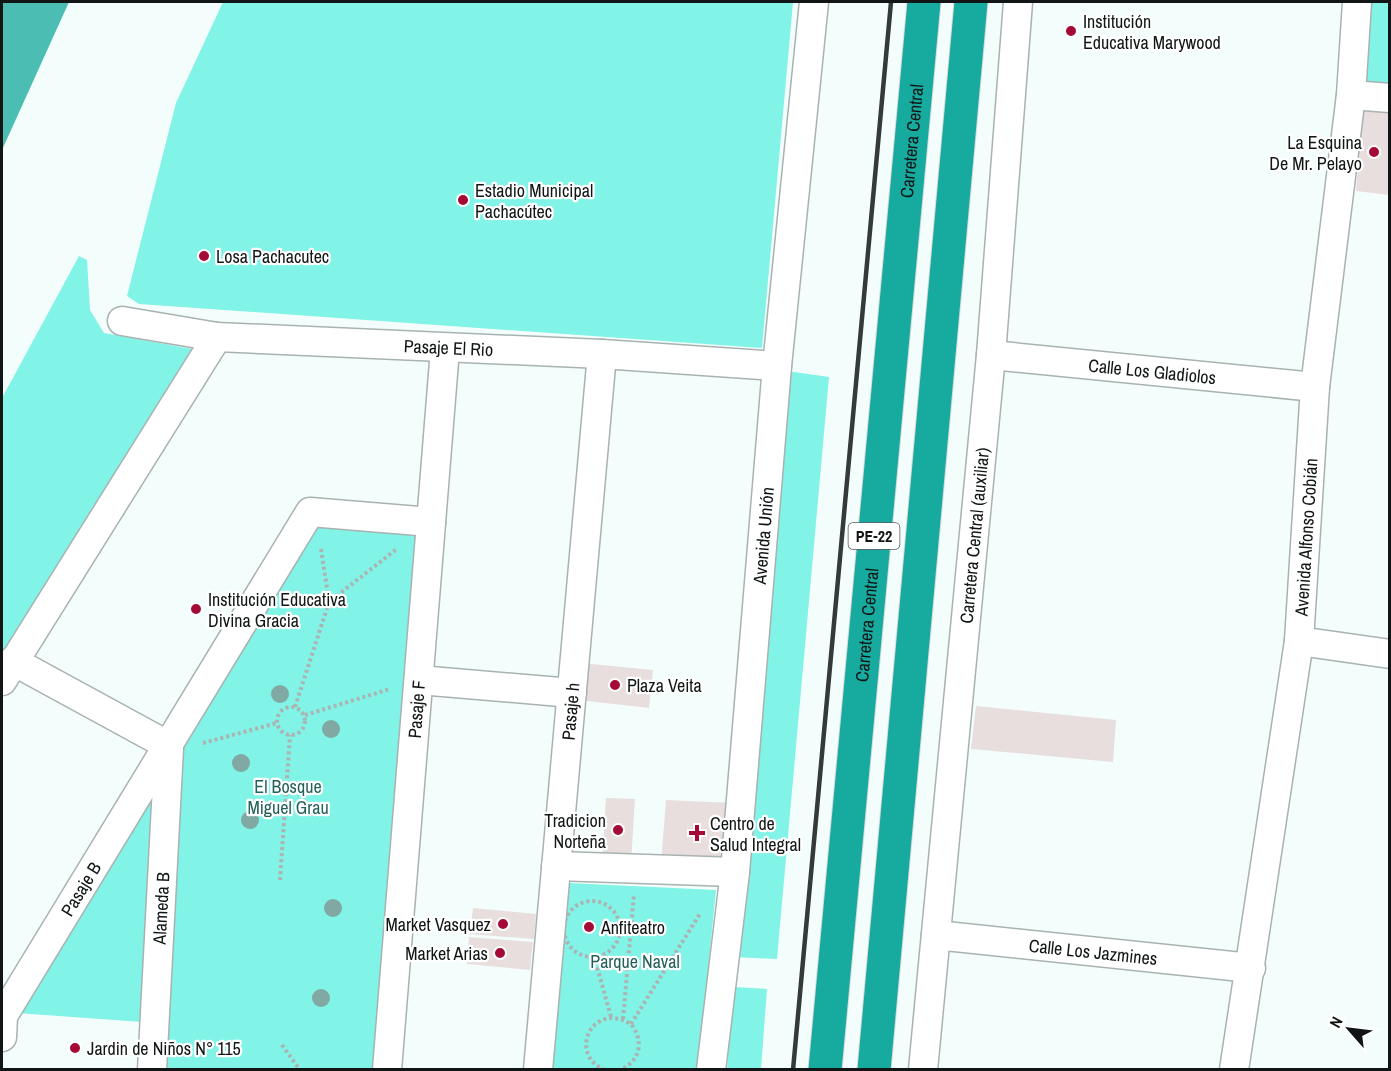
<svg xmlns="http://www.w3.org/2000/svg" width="1391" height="1071" viewBox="0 0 1391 1071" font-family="'Archivo Narrow',sans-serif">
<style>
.green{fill:#81f3e7}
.water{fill:#4bbdb2}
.building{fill:#e8dede}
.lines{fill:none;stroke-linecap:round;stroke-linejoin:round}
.street-casing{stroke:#a8b2b1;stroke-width:31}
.highway-casing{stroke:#d9dada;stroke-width:35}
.path{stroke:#abb4b2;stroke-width:4;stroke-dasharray:3 3;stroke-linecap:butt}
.street{stroke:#fff;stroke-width:28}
.highway{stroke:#17aa9f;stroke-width:33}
.rail{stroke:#343939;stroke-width:4.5}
.tree{fill:#81a8a3}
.poi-dot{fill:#a50a36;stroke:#fff;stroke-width:2}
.labels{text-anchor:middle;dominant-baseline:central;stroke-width:4.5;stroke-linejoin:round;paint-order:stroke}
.shield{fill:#fff;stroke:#585b5b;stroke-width:1.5}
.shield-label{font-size:16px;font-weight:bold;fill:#111515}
.poi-label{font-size:18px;fill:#111515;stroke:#fff;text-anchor:start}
.street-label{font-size:18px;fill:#111515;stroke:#fff}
.park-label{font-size:18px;fill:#23615b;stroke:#fff}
</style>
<rect width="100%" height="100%" fill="#f3fefc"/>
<g class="green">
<polygon points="223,2 793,2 762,348 139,304 127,296 176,103"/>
<polygon points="1369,2 1389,2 1389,88 1362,85"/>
<polygon points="79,256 87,260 90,310 104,333 192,349 2,658 2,398"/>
<polygon points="787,371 829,377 777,959 735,957"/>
<polygon points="317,527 416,535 376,1069 164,1070 182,749"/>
<polygon points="156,782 142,1022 17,1013"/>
<polygon points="568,883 716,890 698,1069 553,1070"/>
<polygon points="733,987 767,989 761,1069 727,1070"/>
</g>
<polygon class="water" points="2,2 69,2 2,150"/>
<g class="building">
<polygon points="1362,109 1390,112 1390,195 1356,191"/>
<polygon points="581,663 653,670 649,708 578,700"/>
<polygon points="976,706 1116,720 1113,762 971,749"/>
<polygon points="606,798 635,799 631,863 602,861"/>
<polygon points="666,800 734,803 729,866 661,863"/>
<polygon points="473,908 536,914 534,939 470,934"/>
<polygon points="469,937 533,942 530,970 467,964"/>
</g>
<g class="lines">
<g class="street-casing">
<g id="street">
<polyline points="1351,95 1390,98"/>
<path id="s1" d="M122,321l95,16 385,17 175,12"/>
<path id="s2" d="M991,355l324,32"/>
<polyline points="1299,641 1390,654"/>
<polyline points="13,661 169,746"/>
<polyline points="419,680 572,693"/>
<polyline points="2,681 217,337"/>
<polyline points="556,866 735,872"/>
<path id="s3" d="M936,935l315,33"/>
<path id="s4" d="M2,1037l1,-21 307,-504 121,10"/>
<path id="s5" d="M152,1070l17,-322"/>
<path id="s6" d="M387,1070l58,-721"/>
<path id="s7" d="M538,1070l64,-716"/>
<path id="s8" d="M711,1070l24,-198 42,-506 37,-364"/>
<path id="s9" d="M923,1070l68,-715 27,-353"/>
<path id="s10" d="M1234,1070l65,-429 16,-254 36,-292 6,-93"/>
</g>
</g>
<g class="highway-casing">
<g id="highway">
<path id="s11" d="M825,1070l99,-1068"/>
<polyline points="874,1070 971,2"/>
</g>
</g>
<g class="path">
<polyline points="321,549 329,601"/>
<circle cx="291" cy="721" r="14"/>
<polyline points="295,707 329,602 398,548"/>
<polyline points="305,715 390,689"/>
<polyline points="203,743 277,723"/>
<polyline points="280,880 290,735"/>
<circle cx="592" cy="929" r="28"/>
<polyline points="594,956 611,1017"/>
<polyline points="623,1019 634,894"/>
<polyline points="631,1024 701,912"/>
<polyline points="282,1045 300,1070"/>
<path d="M605,1070c-38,-15 -13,-70 26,-46 13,16 10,37 -11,46"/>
</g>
<use href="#street" class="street"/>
<use href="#highway" class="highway"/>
<polyline class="rail" points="793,1070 891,2"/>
</g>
<g class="tree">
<circle cx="280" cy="694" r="9"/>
<circle cx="331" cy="729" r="9"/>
<circle cx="241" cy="763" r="9"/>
<circle cx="250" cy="820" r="9"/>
<circle cx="333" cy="908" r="9"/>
<circle cx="321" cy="998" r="9"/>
</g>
<g class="poi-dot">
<circle cx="1071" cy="31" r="6"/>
<circle cx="1374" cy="152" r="6"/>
<circle cx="463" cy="200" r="6"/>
<circle cx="204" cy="256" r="6"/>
<circle cx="196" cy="609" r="6"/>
<circle cx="615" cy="685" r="6"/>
<circle cx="618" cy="830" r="6"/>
<path d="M694 824h6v6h6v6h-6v6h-6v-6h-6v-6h6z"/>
<circle cx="503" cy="924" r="6"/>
<circle cx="589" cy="927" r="6"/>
<circle cx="500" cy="953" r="6"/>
<circle cx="75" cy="1048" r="6"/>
</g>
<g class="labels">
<rect class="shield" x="848.5" y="523" width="51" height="26" rx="4.5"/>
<g class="shield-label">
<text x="874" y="536">PE-22</text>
</g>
<g class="poi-label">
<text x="1083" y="21">Institución<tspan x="1083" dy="21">Educativa Marywood</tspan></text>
<text x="1362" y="142" text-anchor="end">La Esquina<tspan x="1362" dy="21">De Mr. Pelayo</tspan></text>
<text x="475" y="190">Estadio Municipal<tspan x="475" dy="21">Pachacútec</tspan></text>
<text x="216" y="256">Losa Pachacutec</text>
<text x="208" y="599">Institución Educativa<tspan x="208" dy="21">Divina Gracia</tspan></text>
<text x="627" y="685">Plaza Veita</text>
<text x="606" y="820" text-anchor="end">Tradicion<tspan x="606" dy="21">Norteña</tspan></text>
<text x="710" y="823">Centro de<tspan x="710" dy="21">Salud Integral</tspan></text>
<text x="491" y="924" text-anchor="end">Market Vasquez</text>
<text x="601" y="927">Anfiteatro</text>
<text x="488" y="953" text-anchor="end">Market Arias</text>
<text x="87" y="1048">Jardin de Niños N° 115</text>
</g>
<g class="street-label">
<text stroke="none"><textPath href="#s11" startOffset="933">Carretera Central</textPath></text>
<text stroke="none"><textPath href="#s1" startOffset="328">Pasaje El Rio</textPath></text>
<text stroke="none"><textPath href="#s2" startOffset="162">Calle Los Gladiolos</textPath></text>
<text stroke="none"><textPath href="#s8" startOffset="537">Avenida Unión</textPath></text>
<text stroke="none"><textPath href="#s9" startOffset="537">Carretera Central (auxiliar)</textPath></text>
<text stroke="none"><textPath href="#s10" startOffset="538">Avenida Alfonso Cobián</textPath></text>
<text stroke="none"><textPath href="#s11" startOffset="447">Carretera Central</textPath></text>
<text stroke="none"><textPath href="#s6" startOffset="362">Pasaje F</textPath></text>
<text stroke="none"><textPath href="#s7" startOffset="360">Pasaje h</textPath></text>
<text stroke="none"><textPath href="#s4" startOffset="170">Pasaje B</textPath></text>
<text stroke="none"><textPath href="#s5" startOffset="162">Alameda B</textPath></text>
<text stroke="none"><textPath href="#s3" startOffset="158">Calle Los Jazmines</textPath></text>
</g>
<g class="park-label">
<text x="288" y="786">El Bosque<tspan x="288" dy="21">Miguel Grau</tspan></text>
<text x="635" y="961">Parque Naval</text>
</g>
</g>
<rect width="1391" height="1071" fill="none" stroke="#111515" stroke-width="6"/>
<g transform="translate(1349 1029) rotate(298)" stroke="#ffffff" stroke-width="4.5" paint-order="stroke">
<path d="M0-4.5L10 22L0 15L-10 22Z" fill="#111515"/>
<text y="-9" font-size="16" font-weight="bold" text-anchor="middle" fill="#111515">N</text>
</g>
</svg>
